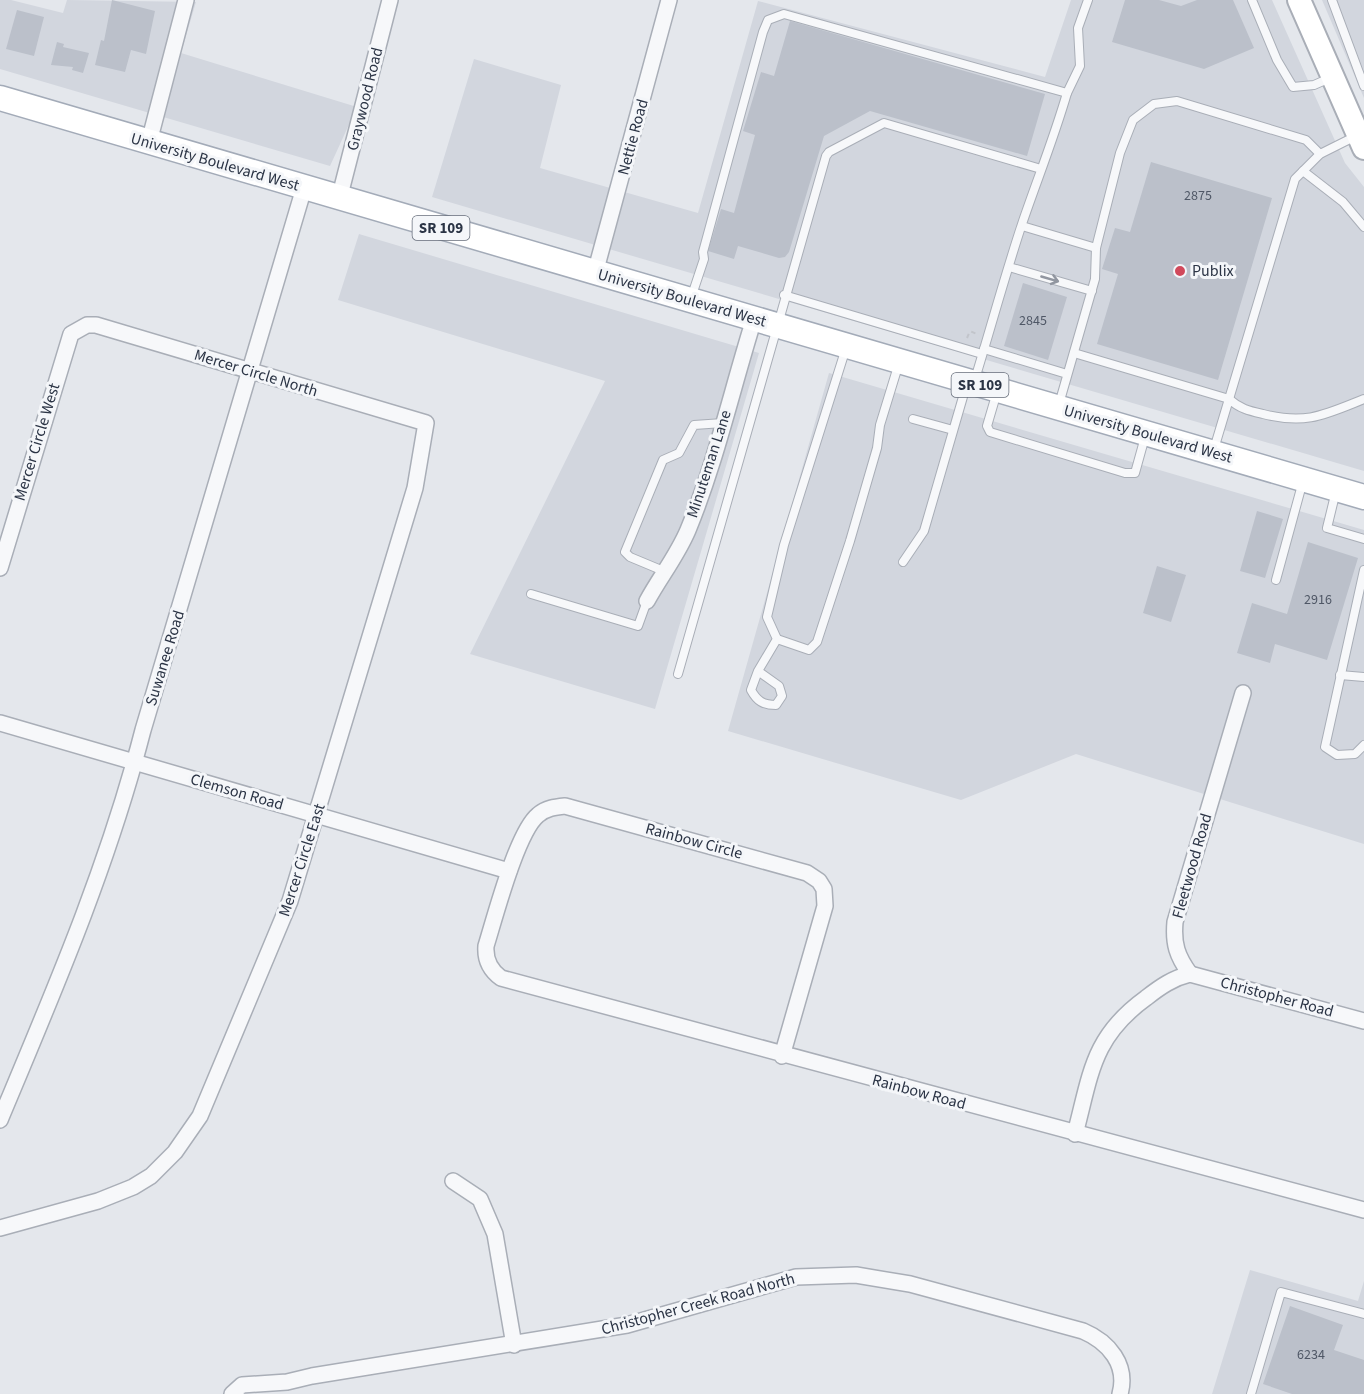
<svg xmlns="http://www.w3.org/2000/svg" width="1364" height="1394" viewBox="0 0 1364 1394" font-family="'Source Sans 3',sans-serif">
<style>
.built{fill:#d2d6de}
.building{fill:#bbc0ca}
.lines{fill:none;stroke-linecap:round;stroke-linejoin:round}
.service-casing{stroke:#a9aeb7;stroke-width:10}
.minor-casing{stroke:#a9aeb7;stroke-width:18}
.secondary-casing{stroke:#a9aeb7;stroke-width:26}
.primary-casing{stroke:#a3abb8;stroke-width:27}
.path{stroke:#c2c5cb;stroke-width:2;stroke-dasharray:4.5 4.5;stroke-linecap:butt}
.service{stroke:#f7f8fa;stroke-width:8}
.minor{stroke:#f7f8fa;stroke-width:15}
.secondary{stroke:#fff;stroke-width:22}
.primary{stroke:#fff;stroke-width:24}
.oneway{stroke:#9196a0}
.poi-dot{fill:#d1495b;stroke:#f4f6f9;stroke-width:2}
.labels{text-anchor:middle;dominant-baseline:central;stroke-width:6;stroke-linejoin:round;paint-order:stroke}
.number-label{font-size:14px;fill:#4f5766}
.shield{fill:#f4f6f9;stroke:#676e7b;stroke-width:1.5}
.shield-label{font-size:15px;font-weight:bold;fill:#2b3445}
.street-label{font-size:16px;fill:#2b3445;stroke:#f4f6f9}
.poi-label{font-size:16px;fill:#2b3445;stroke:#f4f6f9;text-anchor:start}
</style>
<rect width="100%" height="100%" fill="#e4e7ec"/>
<g class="built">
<polygon points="0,0 11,0 63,13 67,0 196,2 181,53 357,107 330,166 0,69"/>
<polygon points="1071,0 1272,0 1345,163 1364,187 1364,471 432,197 474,59 561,85 540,168 698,213 758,1 1045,77"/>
<polygon points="1322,0 1364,0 1364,98"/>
<polygon points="359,234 759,353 655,709 470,654 605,381 338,300"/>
<polygon points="829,373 1364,530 1364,844 1076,754 961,800 728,731"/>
<polygon points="1250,1270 1358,1301 1364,1281 1364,1394 1212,1394"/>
</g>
<g class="building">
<polygon points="112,0 155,11 146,54 131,50 125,72 95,65 101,40 104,41"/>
<polygon points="1125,0 1159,0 1181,6 1197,0 1233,0 1254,48 1204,69 1112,42"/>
<polygon points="17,10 44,17 34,56 6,49"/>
<polygon points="790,21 1045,94 1027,156 870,111 824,136 789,252 785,257 779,258 738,246 734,259 708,251 721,209 734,213 755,135 743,131 761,72 774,76"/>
<polygon points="57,42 64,44 63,47 89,53 83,73 72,70 73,67 51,65"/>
<polygon points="1151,162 1272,198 1218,380 1097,344 1118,274 1102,269 1115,228 1130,232"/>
<polygon points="1023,283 1067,297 1048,360 1004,346"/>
<polygon points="1257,511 1283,519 1265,578 1240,571"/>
<polygon points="1308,542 1358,558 1327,660 1275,644 1270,663 1237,653 1252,603 1287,614"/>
<polygon points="1157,566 1186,575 1171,622 1143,613"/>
<polygon points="1290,1306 1343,1325 1334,1350 1364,1360 1364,1394 1292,1394 1263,1384"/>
</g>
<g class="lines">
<g class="service-casing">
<g id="service">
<polyline points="1252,0 1277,60 1293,87 1314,85 1330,78"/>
<polyline points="1332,0 1364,86"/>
<polyline points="1067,93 1080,66 1078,28 1088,0"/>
<polyline points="1303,171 1343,202 1364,227"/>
<polyline points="1022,226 1096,248"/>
<polyline points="1009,267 1092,291"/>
<polyline points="784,295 982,354"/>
<path d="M691,298l13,-39 -1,-7 60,-220 5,-12 16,-6 283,79c-13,45 -30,87 -45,131 -17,51 -31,103 -47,155"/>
<polyline points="984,349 1067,374"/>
<path d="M1074,353l155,46c11,10 21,12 34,15 43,11 61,1 101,-15"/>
<polyline points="997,392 987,426 990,432 1125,473 1135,473 1145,437"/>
<polyline points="1059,404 1095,279 1096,248 1120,153 1133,120 1154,104 1177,101 1306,140 1320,154"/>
<polyline points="913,419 953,430"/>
<polyline points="1214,449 1295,179 1320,154 1356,136"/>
<polyline points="1336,491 1327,528 1364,539"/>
<polyline points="903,562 924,531 967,383"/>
<polyline points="1364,570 1325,747 1337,755 1355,754 1364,745"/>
<polyline points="666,572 630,557 625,552 663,460 679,453 694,425 723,423"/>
<polyline points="1276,580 1303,481"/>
<polyline points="531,594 638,626 647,601"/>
<polyline points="777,639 809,650 817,642 850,541 877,448 880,425 899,363"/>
<path d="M758,671l21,15 3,10 -6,9c-13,0 -19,-4 -25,-15l7,-19 19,-32 -10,-22 17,-72 62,-197"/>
<polyline points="678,674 826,156 829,152 884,123 1041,169"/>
<polyline points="1340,675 1364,677"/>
<polyline points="1251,1394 1281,1292 1364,1314"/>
</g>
</g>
<g class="minor-casing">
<g id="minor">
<polyline points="149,142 186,0"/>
<polyline points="339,199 390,0"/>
<polyline points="595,273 669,0"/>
<polyline points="0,568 71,334 87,325 96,325 426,423 415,488 290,901 200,1116 175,1152 151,1176 133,1187 98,1201 0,1228"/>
<path d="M647,601c13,-24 30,-45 41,-71 28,-68 44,-141 66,-211"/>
<polyline points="0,723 509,871"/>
<path d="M1190,974c-13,-18 -17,-30 -15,-52l68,-229"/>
<path d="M782,1056l43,-150 -1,-17 -5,-8 -12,-8 -242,-67c-10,1 -19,2 -27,9 -21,17 -43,102 -52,131 -1,13 4,24 15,32l863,232"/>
<path d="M0,1120c54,-129 108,-254 143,-390l161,-542"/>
<path d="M1075,1134c16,-60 17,-97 71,-136 14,-11 27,-20 44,-24l174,47"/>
<polyline points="453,1181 480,1199 495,1234 514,1345"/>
<path d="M232,1394l10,-9 45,-3 25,-6 315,-51 169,-48 60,-2 54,9 173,47c26,11 45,34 37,63"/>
</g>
</g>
<g class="secondary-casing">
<polyline id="secondary" points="1299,0 1364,148"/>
</g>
<g class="primary-casing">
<polyline id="primary" points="0,98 1364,497"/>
</g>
<polyline class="path" points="967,338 970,331 977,334"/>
<use href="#service" class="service"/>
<use href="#minor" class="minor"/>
<use href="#secondary" class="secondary"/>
<use href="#primary" class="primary"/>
</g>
<defs><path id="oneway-shaft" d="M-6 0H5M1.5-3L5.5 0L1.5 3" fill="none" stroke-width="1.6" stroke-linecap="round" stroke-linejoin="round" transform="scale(1.5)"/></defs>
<use class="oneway" href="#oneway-shaft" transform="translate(1050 279) rotate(16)"/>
<circle class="poi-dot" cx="1180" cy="271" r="6"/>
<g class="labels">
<g class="number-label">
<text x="1198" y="196">2875</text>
<text x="1033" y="321">2845</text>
<text x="1318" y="600">2916</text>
<text x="1311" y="1355">6234</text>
</g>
<g class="shield">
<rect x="412.5" y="216" width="57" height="24" rx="4.5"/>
<rect x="951.5" y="373" width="57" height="24" rx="4.5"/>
</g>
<g class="shield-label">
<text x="441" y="228">SR 109</text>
<text x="980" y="385">SR 109</text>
</g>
<g class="street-label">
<text transform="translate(365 99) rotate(-76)">Graywood Road</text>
<text transform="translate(633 137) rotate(-75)">Nettie Road</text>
<text transform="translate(215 162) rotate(16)">University Boulevard West</text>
<text transform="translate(682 298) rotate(16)">University Boulevard West</text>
<text transform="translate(256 373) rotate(17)">Mercer Circle North</text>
<text transform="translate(1148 434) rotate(16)">University Boulevard West</text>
<text transform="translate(37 442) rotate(-73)">Mercer Circle West</text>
<text transform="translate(709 464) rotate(-72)">Minuteman Lane</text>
<text transform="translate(165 658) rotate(-73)">Suwanee Road</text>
<text transform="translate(237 792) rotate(16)">Clemson Road</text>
<text transform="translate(694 841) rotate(15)">Rainbow Circle</text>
<text transform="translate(302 860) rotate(-72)">Mercer Circle East</text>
<text transform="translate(1192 866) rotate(-74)">Fleetwood Road</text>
<text transform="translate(1277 997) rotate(15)">Christopher Road</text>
<text transform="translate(919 1092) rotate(15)">Rainbow Road</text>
<text transform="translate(698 1304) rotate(-15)">Christopher Creek Road North</text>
</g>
<g class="poi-label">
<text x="1192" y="271">Publix</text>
</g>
</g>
</svg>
